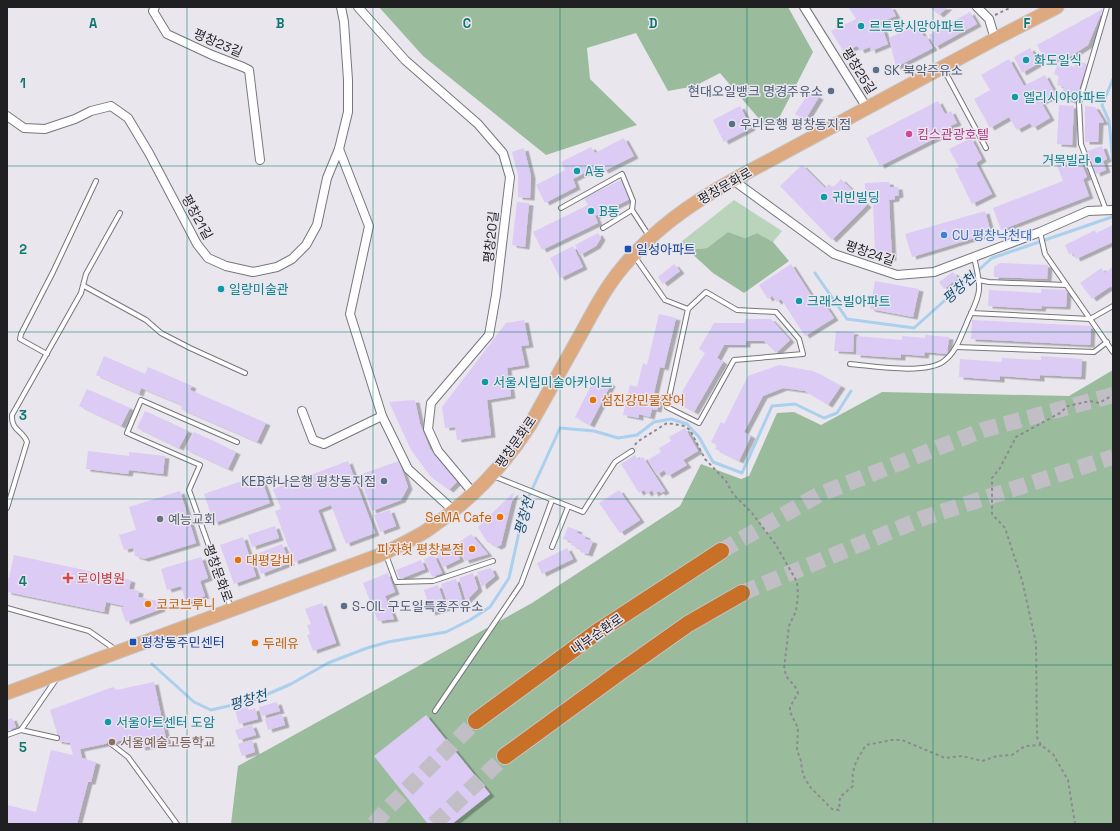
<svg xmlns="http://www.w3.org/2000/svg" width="1120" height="831" viewBox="0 0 1120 831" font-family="'Space Grotesk','Noto Sans KR',sans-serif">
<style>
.green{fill:#b9d4bb}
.forest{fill:#9abc9d}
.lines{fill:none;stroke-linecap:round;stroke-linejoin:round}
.stream{stroke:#aad0ed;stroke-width:3}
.building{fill:#dccbf4;filter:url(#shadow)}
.highway-tunnel{stroke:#c1bec5;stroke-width:16;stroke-dasharray:16 8;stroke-linecap:butt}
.lane-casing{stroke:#78767c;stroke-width:6}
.street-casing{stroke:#78767c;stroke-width:10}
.primary-casing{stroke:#c5c5c6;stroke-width:15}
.highway-casing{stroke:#c5c5c6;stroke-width:18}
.path{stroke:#8c8a90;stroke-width:2;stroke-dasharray:3 3;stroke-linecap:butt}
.lane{stroke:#fff;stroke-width:4}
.street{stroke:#fff;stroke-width:8}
.primary{stroke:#dea97e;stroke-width:13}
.highway{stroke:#c87028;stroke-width:16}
.grid{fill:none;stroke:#0f766e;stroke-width:1;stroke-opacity:0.55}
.culture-dot{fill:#0f9aa8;stroke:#e9e6ee;stroke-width:1.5}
.service-dot{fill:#5c6f8a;stroke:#e9e6ee;stroke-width:1.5}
.hotel-dot{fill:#d1479c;stroke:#e9e6ee;stroke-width:1.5}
.shop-dot{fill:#3f7fe0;stroke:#e9e6ee;stroke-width:1.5}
.transit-dot{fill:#1a4fb4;stroke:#e9e6ee;stroke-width:1.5}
.food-dot{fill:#e8710a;stroke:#e9e6ee;stroke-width:1.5}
.worship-dot{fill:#6b7280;stroke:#e9e6ee;stroke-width:1.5}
.health-dot{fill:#e0444e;stroke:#e9e6ee;stroke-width:1.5}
.education-dot{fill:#8d6e63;stroke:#e9e6ee;stroke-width:1.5}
.labels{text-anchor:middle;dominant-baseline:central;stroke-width:3;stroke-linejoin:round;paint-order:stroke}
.culture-label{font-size:13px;fill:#0d838f;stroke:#e9e6ee;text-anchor:start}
.street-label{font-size:13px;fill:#201f22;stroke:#e9e6ee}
.service-label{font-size:13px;fill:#4e5e75;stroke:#e9e6ee;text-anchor:start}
.hotel-label{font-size:13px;fill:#b23c85;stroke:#e9e6ee;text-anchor:start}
.shop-label{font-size:13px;fill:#366cbe;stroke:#e9e6ee;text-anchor:start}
.transit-label{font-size:13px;fill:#164399;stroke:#e9e6ee;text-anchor:start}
.food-label{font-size:13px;fill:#c56008;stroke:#e9e6ee;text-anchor:start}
.worship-label{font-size:13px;fill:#5b616d;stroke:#e9e6ee;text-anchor:start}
.health-label{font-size:13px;fill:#be3a42;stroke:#e9e6ee;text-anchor:start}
.education-label{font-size:13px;fill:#785e54;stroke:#e9e6ee;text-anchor:start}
.water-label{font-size:14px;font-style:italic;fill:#135077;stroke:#e9e6ee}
.grid-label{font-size:13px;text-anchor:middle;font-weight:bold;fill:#0f766e;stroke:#e9e6ee;stroke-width:3;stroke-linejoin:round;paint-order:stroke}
</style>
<defs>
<filter id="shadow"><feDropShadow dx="4.5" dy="2.5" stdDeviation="0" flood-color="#0004"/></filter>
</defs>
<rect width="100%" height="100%" fill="#e9e6ee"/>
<polygon class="green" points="734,200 782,231 773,242 757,233 745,238 728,232 707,248 688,250 681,242"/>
<g class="forest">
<polygon points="379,7 788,7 813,52 775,126 765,126 720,73 695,86 668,91 636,33 587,48 590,79 637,125 546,155 423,56"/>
<polygon points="728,232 745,238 757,233 773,242 789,261 744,293 713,273 688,250 707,248"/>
<polygon points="1113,370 1113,824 231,824 238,766 532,603 680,506 701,464 741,479 749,476 777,413 794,412 821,425 882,392 1069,396"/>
</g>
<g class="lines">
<g class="stream">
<polyline points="1113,79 1102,105 1109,121 1113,162"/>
<polyline points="815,273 847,319 914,328 992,258 1112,217 1113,204"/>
<polyline points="152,664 194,702 211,710 254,700 291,684 328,663 367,648 388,642 446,632 470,620 490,607 509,578 525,505 560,428 594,431 618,438 637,435 654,422 671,419 687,424 699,437 713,462 742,473 772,406 795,404 824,418 837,413 851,391"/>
</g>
</g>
<g class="building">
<polygon points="851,7 891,7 896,16 880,22 888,44 871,51 870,47 860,51 858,46 843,51 831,31 856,19 849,8"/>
<polygon points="930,7 948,7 939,15"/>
<polygon points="1103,9 1088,45 1071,56 1046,61 1037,45"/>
<polygon points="970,12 977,24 935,47 929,35"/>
<polygon points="917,24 924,37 926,36 933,48 896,67 889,38"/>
<polygon points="1030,48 1039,63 1022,73 1014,57"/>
<polygon points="1009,59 1024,86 1045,75 1056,95 1041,102 1050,118 1033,128 1030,123 1017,130 1009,117 990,128 974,99 990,90 981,75"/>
<polygon points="1081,62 1087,64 1075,102 1065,99 1066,96 1061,95 1064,87 1057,85 1059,76 1054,74 1057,65 1064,67 1066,64 1074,67 1075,64 1080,65"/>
<polygon points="809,92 819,97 805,120 795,114"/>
<polygon points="938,101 945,114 951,111 957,123 950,126 952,130 880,166 866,138"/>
<polygon points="1059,105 1074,106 1072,145 1057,144"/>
<polygon points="740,106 751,128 724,142 713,120"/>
<polygon points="1085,106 1095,107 1104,122 1099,123 1098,142 1085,142"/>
<polygon points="624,138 634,156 604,171 600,165 573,179 576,187 545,203 536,185 565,170 561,162 591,147 595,153"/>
<polygon points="971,138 982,159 976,163 992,194 972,204 955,169 959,167 949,149"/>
<polygon points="1102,146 1107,159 1103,161 1106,170 1096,174 1087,151"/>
<polygon points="524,148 531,176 530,198 518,197 518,175 512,152"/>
<polygon points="1078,155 1087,177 1083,179 1089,196 1001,230 993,208 1063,181 1056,163"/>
<polygon points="802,165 825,188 829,184 833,188 841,179 867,205 832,240 780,186"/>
<polygon points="621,180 630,199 595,216 598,223 542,250 533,232 588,205 584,198"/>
<polygon points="889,182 890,187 898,187 899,195 895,196 895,199 889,200 892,258 881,259 881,255 875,255 873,201 869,201 868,196 865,196 865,183"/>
<polygon points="517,202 529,203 525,247 512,245"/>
<polygon points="985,211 991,233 912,257 905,234"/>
<polygon points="1113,225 1113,242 1076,259 1073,253 1069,254 1065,245 1095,230 1096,233"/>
<polygon points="598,233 601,238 596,246 580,255 575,245"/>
<polygon points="573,246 583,267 560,278 550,258"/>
<polygon points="1000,263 1048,265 1047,279 994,277 994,267"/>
<polygon points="674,264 680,271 663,284 658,277"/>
<polygon points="791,264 816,303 822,300 834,318 805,336 781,299 777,302 772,296 768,299 759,285"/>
<polygon points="1113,267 1113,289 1111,286 1092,299 1080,283 1101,268 1105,273"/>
<polygon points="953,272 958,278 944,289 939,282"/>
<polygon points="875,281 919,289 913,317 870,309"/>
<polygon points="1041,289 1067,290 1066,307 1042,306 1041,309 988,306 989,290 1041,293"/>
<polygon points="659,314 676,318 664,368 660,367 654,393 660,395 657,410 652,409 650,417 639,414 639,418 623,415 630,385 637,387 643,363 647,365"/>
<polygon points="745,319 771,319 790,340 776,353 764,341 746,341 746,345 724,345 717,358 723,362 694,412 676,402 705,353 699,349 714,323 745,323"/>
<polygon points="524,320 529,345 521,346 525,365 507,368 511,396 487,400 491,435 457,440 455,427 445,428 442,407 506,323"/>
<polygon points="972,320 1091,326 1090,345 971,339"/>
<polygon points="836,331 854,332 853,352 834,351"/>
<polygon points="925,335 949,337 947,354 925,352 924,356 901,354 901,358 856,355 857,336 902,340 902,336 925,338"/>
<polygon points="104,356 145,374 148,367 192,386 190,390 266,423 257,442 181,409 182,405 141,388 139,394 96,375"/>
<polygon points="1041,356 1082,359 1081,377 1040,375 1040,379 1000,376 1000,380 959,377 960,359 1001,362 1002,358 1041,360"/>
<polygon points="779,365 813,371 841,386 828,405 805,391 783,388 763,396 744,432 751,436 739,461 715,449 717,445 711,442 721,422 724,424 748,376"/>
<polygon points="596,376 611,384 590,425 575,417"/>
<polygon points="87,389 130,408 121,426 79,406"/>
<polygon points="415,400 420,424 430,449 457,482 449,490 431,477 411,450 389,402"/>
<polygon points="145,411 188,431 179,448 137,428"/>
<polygon points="685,428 698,451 683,460 687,465 668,476 664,470 657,475 648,460 661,452 659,448 671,441 669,437"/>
<polygon points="194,432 236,452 228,469 185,449"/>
<polygon points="88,451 129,456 129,452 165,456 163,474 129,470 128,474 86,469"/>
<polygon points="635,455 638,460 643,457 665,491 661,493 659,491 654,494 652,490 647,494 644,490 639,493 621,464"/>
<polygon points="348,461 375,533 346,544 331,505 318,510 332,548 294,562 275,511 281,509 273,489"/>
<polygon points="399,461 408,487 401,500 372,511 359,475"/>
<polygon points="260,475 270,503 214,523 204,494"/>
<polygon points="619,490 640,520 620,533 599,503"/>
<polygon points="180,491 196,543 144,559 135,556 133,548 124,550 119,535 136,530 129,507"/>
<polygon points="514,492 501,545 497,547 487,542 478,527"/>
<polygon points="390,510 396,526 380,532 374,515"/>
<polygon points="275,526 279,538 252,547 248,535"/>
<polygon points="568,527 578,530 577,533 586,536 585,539 593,541 588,554 580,552 581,549 571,545 572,542 563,539"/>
<polygon points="471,534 488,554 465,561 457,544"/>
<polygon points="243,537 256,576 234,584 220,545"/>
<polygon points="282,544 290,563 261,574 254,555"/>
<polygon points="453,546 460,559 443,567 437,554"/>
<polygon points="567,548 573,559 542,574 537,563"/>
<polygon points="14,555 131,580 129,589 139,591 138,597 158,601 161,609 126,622 121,609 124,606 106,602 104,612 7,592 7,578 9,578"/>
<polygon points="434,555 442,573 432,577 424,559"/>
<polygon points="201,557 208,578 200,581 205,596 186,602 181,586 167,590 161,569"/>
<polygon points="421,560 425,569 400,579 396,570"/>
<polygon points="491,568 495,576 482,587 477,572"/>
<polygon points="388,573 395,592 385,596 394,619 378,621 363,583"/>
<polygon points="473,573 478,589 466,601 459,578"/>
<polygon points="456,579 463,602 449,607 441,584"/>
<polygon points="438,585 446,608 431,613 424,590"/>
<polygon points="322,603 336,643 313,651 307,635 310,634 307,625 311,624 305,609"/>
<polygon points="154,682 167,743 141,748 138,737 80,749 82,758 96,762 91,782 88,782 77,824 7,824 7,805 36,812 51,750 73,755 70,743 57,741 57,733 50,710 113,687 116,690"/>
<polygon points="277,702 280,711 262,716 259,707"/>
<polygon points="247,707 249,710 255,708 258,719 239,724 235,710"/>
<polygon points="282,714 285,725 268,730 265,719"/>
<polygon points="426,715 490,794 452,824 428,824 374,756"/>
<polygon points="12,718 16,727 7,731 7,720"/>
<polygon points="252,725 256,735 239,740 235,730"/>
<polygon points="252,740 255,752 242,756 238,744"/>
</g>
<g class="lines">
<g class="highway-tunnel">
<polyline points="721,551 818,495 983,430 1113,395"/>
<polyline points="742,593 926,517 1113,457"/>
<polyline points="374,824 388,808 476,721"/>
<polyline points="434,824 505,756"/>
</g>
<g class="lane-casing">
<g id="lane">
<polyline points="943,68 986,148"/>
<polyline points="561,208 622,174 633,201 632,210 649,236"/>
<polyline points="1106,210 1081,144 1079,103 1107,7"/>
<polyline points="603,228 632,210"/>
<polyline points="1040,232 1045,254 1113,352"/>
<polyline points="635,257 665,300 688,309 667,407 699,423 734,360 803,354 799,339 776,312 737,310 706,292 688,309"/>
<polyline points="978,280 989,282 1066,285"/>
<polyline points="84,286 146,320 161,333 190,348 245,373"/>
<polyline points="971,313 1090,319 1113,306"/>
<polyline points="956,347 1094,352 1107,342"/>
<polyline points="47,354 20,339 21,334 53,272 96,181"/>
<path d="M850,364c23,2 76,11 94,-3 12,-9 16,-23 22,-36 4,-11 12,-23 13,-35 1,-9 -3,-24 -5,-33"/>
<polyline points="493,476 583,512 615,462 632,451"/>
<path d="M7,508l20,-66c-4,-12 -16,-11 -15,-27l69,-122 5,-19 34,-61"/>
<polyline points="552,547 568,507"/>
<polyline points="386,555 396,582 433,581 493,561"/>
<polyline points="7,608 89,631 116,650"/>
<polyline points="231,608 189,490 200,465 127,433 141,400 237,442"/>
<polyline points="435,711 521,584 552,500"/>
<polyline points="21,730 57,738"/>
<polyline points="7,735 21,730 57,678"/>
<polyline points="110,743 128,757 177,824"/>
</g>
</g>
<g class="street-casing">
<g id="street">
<polyline points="155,7 153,11 167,34 212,55 243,67 249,70 260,160"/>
<polyline points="358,7 405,60 478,124 503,153 510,177 496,295 489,335 431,403 428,429 438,451 474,494"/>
<polyline points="804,7 867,108"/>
<polyline points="977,7 989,19 995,39"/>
<polyline points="7,116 24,128 45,129 75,119 91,111 111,106 128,118 149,153 197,244 208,258 226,266 253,272 277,267 292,259 306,245 317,225 327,178 339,149 348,112 348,80 344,22 341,7"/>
<polyline points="733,180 834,254 897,275 934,272 1040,232 1088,211 1113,210"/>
<polyline points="302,411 313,440 324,444 382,416 350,314 369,226 339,149"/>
<polyline points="382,416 408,469 453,510"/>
</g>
</g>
<g class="primary-casing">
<path id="primary" d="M7,693l378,-140c13,-7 28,-14 41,-22 43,-29 76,-62 104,-106 17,-31 35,-62 52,-93 12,-22 24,-45 40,-64 32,-39 68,-64 111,-88l262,-141 62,-32"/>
</g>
<g class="highway-casing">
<g id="highway">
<polyline points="476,721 597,632 721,551"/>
<polyline points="505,756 620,672 688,624 742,593"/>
</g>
</g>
<g class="path">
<polyline points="995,15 1012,7"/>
<path d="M635,445l2,-3 30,-19 17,3 6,4 15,29 21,22 7,13 19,19 24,32 21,37 1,13 -2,16 -7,15 -5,43 3,8 9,11 2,5 -8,14v5l8,16 -1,22 4,11 1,9 3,9 6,9 21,21 7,1 1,-13 13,-11c-2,-19 4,-26 13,-41l26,-5h10l43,18 17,-2 20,5 15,-5 15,-1 13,-9 16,-1"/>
<polyline points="1075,824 1068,780 1053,754 1041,745 1037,737 1036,643 1022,580 1005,528 992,514 992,478 1000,468 1016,437 1060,413 1068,406 1090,401 1099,403 1113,395"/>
</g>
<use href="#lane" class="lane"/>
<use href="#street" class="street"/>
<use href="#primary" class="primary"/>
<use href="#highway" class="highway"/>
</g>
<path class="grid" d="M187,7v817M373,7v817M560,7v817M747,7v817M933,7v817M7,166h1106M7,332h1106M7,499h1106M7,665h1106"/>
<g class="culture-dot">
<circle cx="861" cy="26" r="4"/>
<circle cx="1026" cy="60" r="4"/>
<circle cx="1015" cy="97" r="4"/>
<circle cx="1098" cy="160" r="4"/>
<circle cx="577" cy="171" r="4"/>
<circle cx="824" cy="197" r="4"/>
<circle cx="591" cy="211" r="4"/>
<circle cx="221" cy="289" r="4"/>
<circle cx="799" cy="301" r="4"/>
<circle cx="485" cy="382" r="4"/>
<circle cx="108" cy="722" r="4"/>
</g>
<g class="service-dot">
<circle cx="876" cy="70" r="4"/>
<circle cx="831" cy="91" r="4"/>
<circle cx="732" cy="124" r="4"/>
<circle cx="384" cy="481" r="4"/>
<circle cx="344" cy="606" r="4"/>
</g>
<circle class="hotel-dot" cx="909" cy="134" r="4"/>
<circle class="shop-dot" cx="944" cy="235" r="4"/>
<g class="transit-dot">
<rect x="624" y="245" width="8" height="8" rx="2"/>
<rect x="129" y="638" width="8" height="8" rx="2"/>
</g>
<g class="food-dot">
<circle cx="593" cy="400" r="4"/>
<circle cx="500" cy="517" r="4"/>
<circle cx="472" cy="549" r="4"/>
<circle cx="238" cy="560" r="4"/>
<circle cx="148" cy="604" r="4"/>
<circle cx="255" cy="643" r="4"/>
</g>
<circle class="worship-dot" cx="160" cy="519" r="4"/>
<path class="health-dot" d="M66 572h4v4h4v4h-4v4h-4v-4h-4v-4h4z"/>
<circle class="education-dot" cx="112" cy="742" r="4"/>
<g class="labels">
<g class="culture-label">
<text x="869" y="26">르트랑시망아파트</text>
<text x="1034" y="60">화도일식</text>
<text x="1023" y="97">엘리시아아파트</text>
<text x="1090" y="160" text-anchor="end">거목빌라</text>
<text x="585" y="171">A동</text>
<text x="832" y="197">귀빈빌딩</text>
<text x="599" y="211">B동</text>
<text x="229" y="289">일랑미술관</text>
<text x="807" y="301">크래스빌아파트</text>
<text x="493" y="382">서울시립미술아카이브</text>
<text x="116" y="722">서울아트센터 도암</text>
</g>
<g class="street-label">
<text transform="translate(218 43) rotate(23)">평창23길</text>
<text transform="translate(859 71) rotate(58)">평창25길</text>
<text transform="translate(725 186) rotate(-30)">평창문화로</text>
<text transform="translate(197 217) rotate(61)">평창21길</text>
<text transform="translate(491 237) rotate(-84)">평창20길</text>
<text transform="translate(870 253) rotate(19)">평창24길</text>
<text transform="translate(516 442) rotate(-55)">평창문화로</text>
<text transform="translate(218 573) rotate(70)">평창문화로</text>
<text transform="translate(597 634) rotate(-35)">내부순환로</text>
</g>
<g class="service-label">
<text x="884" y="70">SK 북악주유소</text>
<text x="823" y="91" text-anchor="end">현대오일뱅크 명경주유소</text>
<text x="740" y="124">우리은행 평창동지점</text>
<text x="376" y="481" text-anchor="end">KEB하나은행 평창동지점</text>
<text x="352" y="606">S-OIL 구도일특종주유소</text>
</g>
<g class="hotel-label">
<text x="917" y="134">킴스관광호텔</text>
</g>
<g class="shop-label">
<text x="952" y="235">CU 평창낙천대</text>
</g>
<g class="transit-label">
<text x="636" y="249">일성아파트</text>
<text x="141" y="642">평창동주민센터</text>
</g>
<g class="food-label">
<text x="601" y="400">섬진강민물장어</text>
<text x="492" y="517" text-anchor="end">SeMA Cafe</text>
<text x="464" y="549" text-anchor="end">피자헛 평창본점</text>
<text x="246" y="560">대평갈비</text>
<text x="156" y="604">코코브루니</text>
<text x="263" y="643">두레유</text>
</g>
<g class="worship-label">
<text x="168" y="519">예능교회</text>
</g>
<g class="health-label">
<text x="77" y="578">로이병원</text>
</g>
<g class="education-label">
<text x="120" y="742">서울예술고등학교</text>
</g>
<g class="water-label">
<text transform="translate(959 288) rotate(-42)">평창천</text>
<text transform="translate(524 516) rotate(-74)">평창천</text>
<text transform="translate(248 700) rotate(-17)">평창천</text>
</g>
</g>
<g class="grid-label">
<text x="93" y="28">A</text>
<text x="280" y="28">B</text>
<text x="467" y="28">C</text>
<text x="653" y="28">D</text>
<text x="840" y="28">E</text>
<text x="1027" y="28">F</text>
<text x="23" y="88">1</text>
<text x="23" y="254">2</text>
<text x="23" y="420">3</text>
<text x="23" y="586">4</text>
<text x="23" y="752">5</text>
</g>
<rect width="1120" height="831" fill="none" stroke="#201f22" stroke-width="16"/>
</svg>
